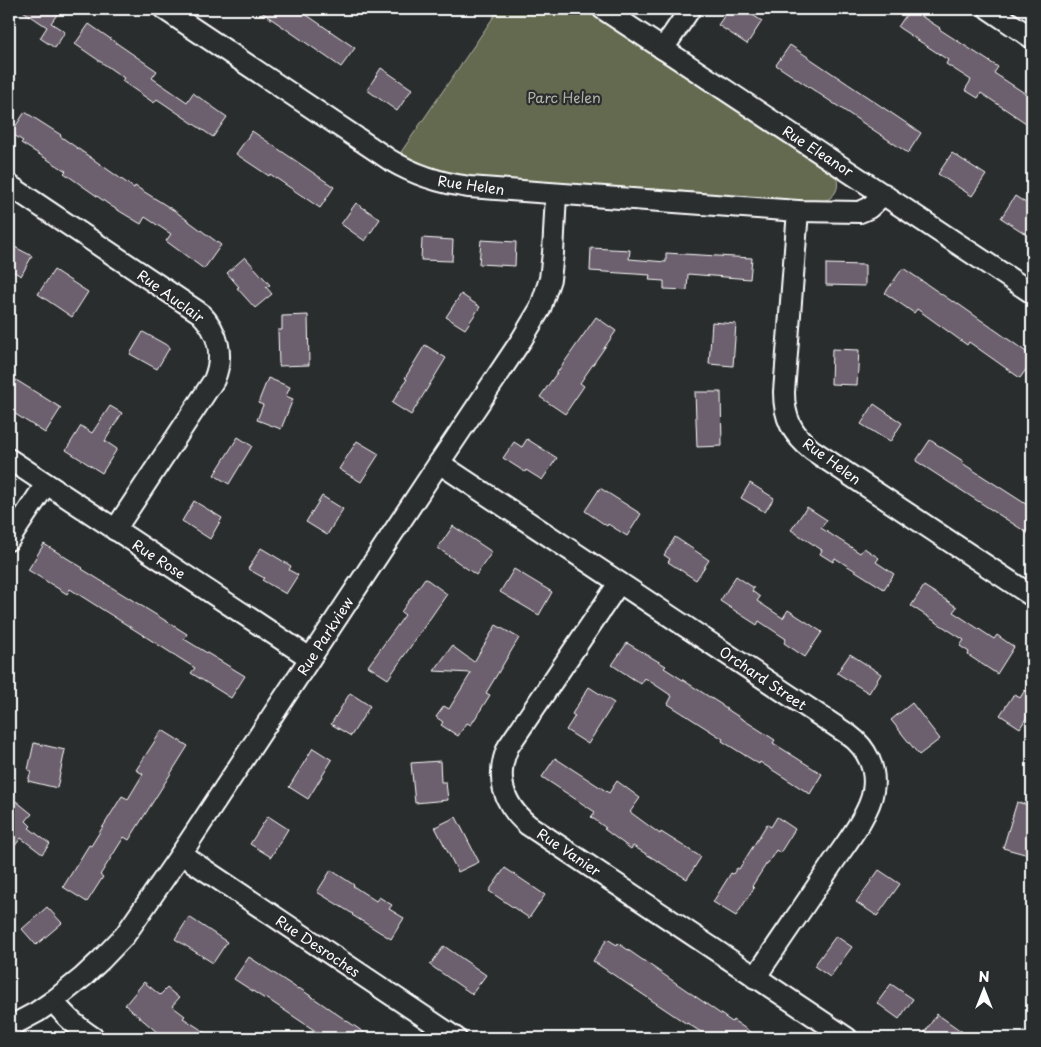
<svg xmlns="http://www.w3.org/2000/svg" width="1041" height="1047" viewBox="0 0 1041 1047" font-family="'Playpen Sans',sans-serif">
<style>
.green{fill:#646a50;stroke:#b2b4a8}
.building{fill:#6c606e;stroke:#fff}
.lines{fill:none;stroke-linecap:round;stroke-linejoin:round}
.minor-casing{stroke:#fff;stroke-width:24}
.minor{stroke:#2a2d2e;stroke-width:20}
.labels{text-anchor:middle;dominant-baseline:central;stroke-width:4.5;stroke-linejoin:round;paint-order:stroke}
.park-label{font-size:14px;fill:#b2b4a8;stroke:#2a2d2e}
.street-label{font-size:14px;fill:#fff;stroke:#2a2d2e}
</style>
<rect width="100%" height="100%" fill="#2a2d2e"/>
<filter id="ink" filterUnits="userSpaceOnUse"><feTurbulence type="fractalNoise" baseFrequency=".02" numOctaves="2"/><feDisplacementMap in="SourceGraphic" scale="10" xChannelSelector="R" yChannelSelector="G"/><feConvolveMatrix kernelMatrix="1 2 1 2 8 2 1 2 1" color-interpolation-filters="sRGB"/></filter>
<g filter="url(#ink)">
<path class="green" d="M499,9h91l243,161c10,16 3,29 -15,33l-162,-14 -94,-5 -87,-7 -19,-3 -32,-8 -25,-11z"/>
<g class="building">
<polygon points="20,9 61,9 51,23 65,32 55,48 40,38 47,27"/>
<polygon points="257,9 298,9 355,48 341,67"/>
<polygon points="729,9 743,9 762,21 747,44 718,25"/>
<polygon points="910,9 940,28 939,29 998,67 994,73 1032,98 1032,127 981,93 978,98 965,90 971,80 946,64 948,60 898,27"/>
<polygon points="89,24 157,71 152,78 187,102 193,93 227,117 213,137 157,99 154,103 122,81 124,78 75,44"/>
<polygon points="790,45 921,133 908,153 776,65"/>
<polygon points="381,68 412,89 397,111 367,90"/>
<polygon points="25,112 61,135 60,136 134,188 135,186 175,211 221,245 204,269 166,241 171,234 145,217 141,224 111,206 64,173 66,171 21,143 23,141 11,133"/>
<polygon points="252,131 334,187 320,208 270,174 269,176 236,154"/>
<polygon points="952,153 986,175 972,196 938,174"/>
<polygon points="1015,196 1032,207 1032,238 1001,218"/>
<polygon points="356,203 380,219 365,241 341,224"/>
<polygon points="422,238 453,240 452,261 421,260"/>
<polygon points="481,240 516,242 515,266 479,264"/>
<polygon points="9,244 32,256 21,276 9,269"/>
<polygon points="591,248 630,250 629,259 666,262 666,253 752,258 750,279 688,274 687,290 664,289 664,281 649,280 650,275 590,271"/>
<polygon points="245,257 270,285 266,287 272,294 255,308 237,288 239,287 227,273"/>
<polygon points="826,264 865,265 865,286 826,285"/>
<polygon points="903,268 953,302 954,301 1032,356 1032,361 1020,378 969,342 967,345 917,309 914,313 885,293"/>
<polygon points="54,270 88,292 72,317 38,294"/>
<polygon points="461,294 480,307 465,329 446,317"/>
<polygon points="308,315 309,365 279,366 278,330 282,330 282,316"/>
<polygon points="596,317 616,331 580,383 584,386 565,414 540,397"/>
<polygon points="712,322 736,324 733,366 709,364"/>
<polygon points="143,332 170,347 157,369 130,354"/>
<polygon points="425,345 446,358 411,415 392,403 407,379 405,378"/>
<polygon points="832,349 859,350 857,385 831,384"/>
<polygon points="268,378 290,387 286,396 293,399 281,429 257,420 263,405 258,403"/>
<polygon points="16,380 61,408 45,433 9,410 9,391"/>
<polygon points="695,392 721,392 722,446 697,447"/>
<polygon points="874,404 902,423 890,442 861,424"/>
<polygon points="110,406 122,413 105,441 117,449 102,473 66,450 81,426 92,433"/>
<polygon points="238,437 252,446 229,484 214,475"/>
<polygon points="527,439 557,458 542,480 526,470 525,472 503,458 514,442 522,447"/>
<polygon points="930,440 963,461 962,463 1032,508 1032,536 916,461"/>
<polygon points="357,441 379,454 361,482 339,469"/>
<polygon points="750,483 774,498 765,512 741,498"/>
<polygon points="600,488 641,514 627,536 608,524 607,526 585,511"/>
<polygon points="322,496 343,509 327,535 306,522"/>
<polygon points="194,501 222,518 210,539 182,521"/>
<polygon points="807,507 827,520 821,528 860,553 864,548 879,558 876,562 894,574 884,589 835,558 833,562 820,554 822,550 791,530"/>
<polygon points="453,526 492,552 476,575 438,548"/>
<polygon points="675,537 709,560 696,580 668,562 670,559 664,555"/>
<polygon points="44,544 83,568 82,569 187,634 184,639 245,676 231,698 191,673 195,668 70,589 67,594 28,570"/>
<polygon points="261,548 291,566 289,570 298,575 286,594 262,580 264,578 248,569"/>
<polygon points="514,569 552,592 539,615 500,592"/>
<polygon points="736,576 754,588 752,591 760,597 757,601 783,618 788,610 822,632 805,657 784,643 786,639 759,621 757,625 720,601"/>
<polygon points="425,578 447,594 388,679 368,666 405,615 401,612"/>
<polygon points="924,586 957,607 953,612 994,639 997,635 1014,647 997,674 968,655 969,652 960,646 964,640 911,606"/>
<polygon points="496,625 519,638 486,693 490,695 471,725 467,723 458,736 441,725 443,722 436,717 444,706 449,709 471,673 434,671 452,646 474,662"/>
<polygon points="627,643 666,666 664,668 722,705 722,706 775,740 773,743 822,774 810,794 760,762 759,764 722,741 723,739 668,704 672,696 645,678 641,684 612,665"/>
<polygon points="850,654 881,674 869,693 837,673"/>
<polygon points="1032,679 1032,709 1020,728 1000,715 1014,694 1020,698"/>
<polygon points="589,687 614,703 588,744 566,730 575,716 572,714"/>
<polygon points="350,693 370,706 351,736 331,724"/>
<polygon points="912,703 940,739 919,755 891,720"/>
<polygon points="162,730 188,746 129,840 124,837 100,875 103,877 87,902 63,887 89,845 91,846 122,796 128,799 143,774 136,770"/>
<polygon points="34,743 65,750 57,788 28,781 31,771 28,770"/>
<polygon points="313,748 332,760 308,799 289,787"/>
<polygon points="555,758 609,793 617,781 640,798 630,812 660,834 661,832 701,857 687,879 633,846 631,849 604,829 606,828 591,817 595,812 542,777"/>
<polygon points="440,761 441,782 446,782 448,800 415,803 411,763"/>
<polygon points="16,801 32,814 26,821 31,826 29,828 50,844 42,854 21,838 9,853 9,810"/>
<polygon points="1017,802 1032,806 1032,856 1003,848"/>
<polygon points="268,816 288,829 271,857 250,844"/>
<polygon points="456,817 479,862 458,872 435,827"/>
<polygon points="777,817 795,829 780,853 776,850 768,863 767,863 752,886 754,888 736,916 713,902 731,873 733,874 737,868 739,869 767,824 771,827"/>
<polygon points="505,868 545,895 529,918 489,891"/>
<polygon points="331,870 354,885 353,886 376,901 379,897 392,905 389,909 404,918 391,939 352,915 353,914 317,892"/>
<polygon points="879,870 900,884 877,916 856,902"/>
<polygon points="47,907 62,923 36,945 22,929"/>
<polygon points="189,917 227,942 213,963 175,939"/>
<polygon points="836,936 852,947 830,977 814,966"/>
<polygon points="607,939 617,945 618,943 702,1001 732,1022 733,1020 759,1038 710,1038 687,1023 687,1024 593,961"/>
<polygon points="444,946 486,975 472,994 430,965"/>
<polygon points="249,957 298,989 299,988 372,1038 326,1038 266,998 265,999 234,979"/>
<polygon points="144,982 160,995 167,988 179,998 172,1006 185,1016 183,1018 214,1038 164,1038 125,1005"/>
<polygon points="891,984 913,999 899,1019 877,1003"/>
<polygon points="937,1014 971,1038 921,1038"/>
</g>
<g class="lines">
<g class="minor-casing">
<g id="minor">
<path d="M164,9l226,151c25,15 50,23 79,27l329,24 62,1 9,-4 15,-14"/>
<polyline points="603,9 1032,293"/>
<polyline points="989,9 1032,38"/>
<polyline points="663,49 690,9"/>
<path d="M9,185l191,128c19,19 24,43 14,67l-99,150"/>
<path d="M798,211l-14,181c0,26 8,42 28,58l220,146"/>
<polyline points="9,459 310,658"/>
<path d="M439,463l410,272c18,13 28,34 24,56 -3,22 -28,54 -41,73 -25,38 -51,75 -77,114"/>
<polyline points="9,540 46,484"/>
<path d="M619,583l-111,164c-13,30 -5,57 20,78l319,213"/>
<polyline points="181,854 456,1038"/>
<path d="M53,1001c14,17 23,25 41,37"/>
<polyline points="9,1027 37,1012 53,1001 83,977 101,960 125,935 181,854 439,463 522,339 540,309 550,279 553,253 556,194"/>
</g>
</g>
<use href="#minor" class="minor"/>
</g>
</g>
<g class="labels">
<g class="park-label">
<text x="564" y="97">Parc Helen</text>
</g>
<g class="street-label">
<text transform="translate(818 151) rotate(33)">Rue Eleanor</text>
<text transform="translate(471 185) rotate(8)">Rue Helen</text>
<text transform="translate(171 296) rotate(36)">Rue Auclair</text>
<text transform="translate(832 461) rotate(36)">Rue Helen</text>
<text transform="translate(159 559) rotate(33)">Rue Rose</text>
<text transform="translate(325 636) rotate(-57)">Rue Parkview</text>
<text transform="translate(763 678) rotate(34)">Orchard Street</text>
<text transform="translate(569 852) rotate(34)">Rue Vanier</text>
<text transform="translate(318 946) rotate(34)">Rue Desroches</text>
</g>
</g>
<rect width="1041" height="1047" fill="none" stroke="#2a2d2e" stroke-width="30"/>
<rect x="15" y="15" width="1011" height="1017" fill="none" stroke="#fff" stroke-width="2" filter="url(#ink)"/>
<g transform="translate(984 990)" stroke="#2a2d2e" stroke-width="4" paint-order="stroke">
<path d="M0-4L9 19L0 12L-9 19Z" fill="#ffffff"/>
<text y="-8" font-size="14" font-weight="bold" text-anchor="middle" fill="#ffffff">N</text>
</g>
</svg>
